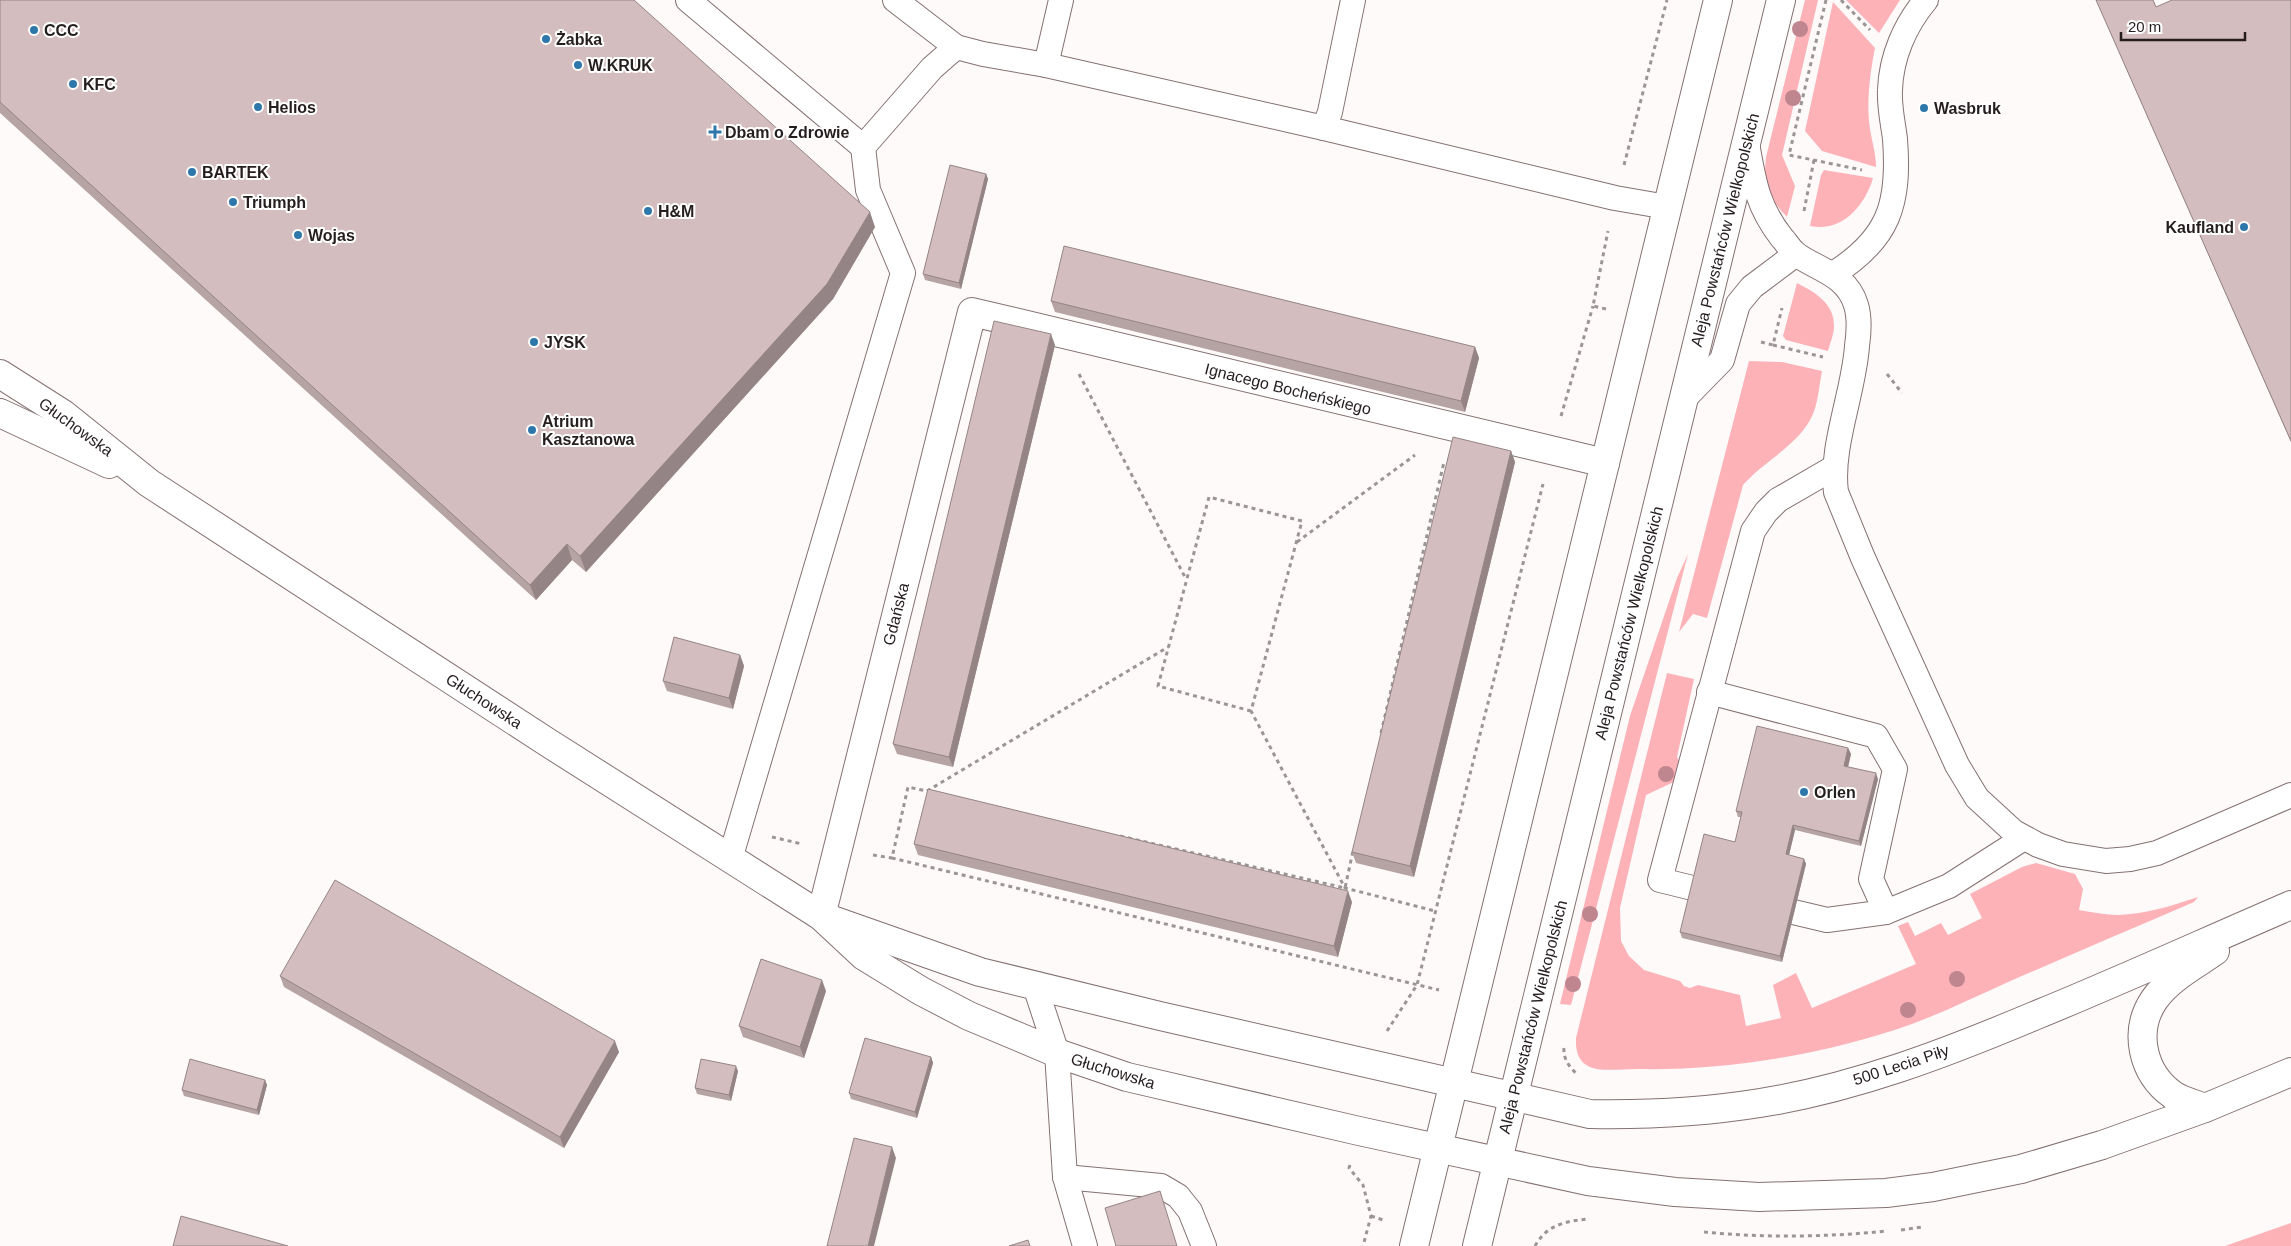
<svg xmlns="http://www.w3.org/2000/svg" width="2291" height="1246" viewBox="0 0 2291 1246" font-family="Arial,sans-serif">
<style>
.green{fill:#fdb2b8}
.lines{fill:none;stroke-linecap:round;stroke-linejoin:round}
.lane-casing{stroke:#857172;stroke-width:26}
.street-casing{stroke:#857172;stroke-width:30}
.secondary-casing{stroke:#857172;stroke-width:30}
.path{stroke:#9b9595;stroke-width:3;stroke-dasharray:4 4;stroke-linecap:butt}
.lane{stroke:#fff;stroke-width:24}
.street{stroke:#fff;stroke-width:28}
.secondary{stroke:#fff;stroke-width:28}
.tree{fill:#bf8690}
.wall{fill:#b6a3a3}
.shaded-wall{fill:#948485}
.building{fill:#d4bdbe;stroke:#948485}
.poi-dot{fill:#2e77aa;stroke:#fff;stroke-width:2}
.labels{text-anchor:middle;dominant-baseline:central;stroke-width:4;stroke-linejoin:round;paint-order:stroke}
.poi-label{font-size:16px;font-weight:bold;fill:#251d1e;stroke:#fff;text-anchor:start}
.street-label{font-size:16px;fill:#251d1e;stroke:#fff}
</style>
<rect width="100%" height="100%" fill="#fffafa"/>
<g class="green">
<path d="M1805,0h13l-36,155 13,31 -8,31c-20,-22 -24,-30 -21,-60z"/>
<polygon points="1846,0 1900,0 1879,33"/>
<path d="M1833,2l42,46c-5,25 -9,55 -5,81 2,13 6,24 6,38l-54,-16 -17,-20z"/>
<path d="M1824,170l49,8c-8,28 -32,55 -63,48l11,-51z"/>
<path d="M1797,283c17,9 38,20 37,44 0,7 -4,16 -6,24l-42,-11 -3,-4z"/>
<path d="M1749,361l33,1 40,9c-3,15 -4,36 -12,49 -15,27 -47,42 -67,65l-36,133 -14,-4 -14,18z"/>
<polygon points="1688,554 1571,1005 1560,1004 1630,716 1677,578"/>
<path d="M1667,673l27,6 -17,78 5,9 -4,14 -32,15 -26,113 1,33 8,15 15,14 36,11 4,5 6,2 8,-3 42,10 6,31 35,-8 -8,-33 23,-12 16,35 104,-44 -18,-38 10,-4 7,14 26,-13 7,12 34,-17 -12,-24 52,-27 14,-4 39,11 8,15 -4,21c13,2 26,5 39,5 28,-1 53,-9 80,-18l-4,5c-63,27 -126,54 -188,81 -31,14 -62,29 -94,41 -84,30 -185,47 -275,45 -28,0 -63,9 -61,-31z"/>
<polygon points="2291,1223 2291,1246 2225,1246"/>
</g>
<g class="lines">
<g class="lane-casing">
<g id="lane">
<polyline points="688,0 863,147 868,190 903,273 730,859"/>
<polyline points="895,0 956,47 983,54 1046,65 1324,128 1615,198 1667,207"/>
<polyline points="1046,65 1061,0"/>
<polyline points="1324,128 1330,112 1353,0"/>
<path d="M1747,143c7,39 10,63 35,95 5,5 9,13 15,17 22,15 50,20 59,50 4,13 3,27 1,41 -3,46 -27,101 -21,146l27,66 94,207 20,33 37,34 24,13 25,9 43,7 24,-2 27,-6 134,-58"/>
<polyline points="863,147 932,68 956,47"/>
<path d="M1833,274c56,-35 67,-70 62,-135 -2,-16 -6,-33 -5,-49 1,-33 15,-65 36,-90"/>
<polyline points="1682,401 1722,360 1738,304 1752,287 1796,254"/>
<polyline points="1709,692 1876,736 1895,769 1871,879 1886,912"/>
<polyline points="1721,895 1660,880 1753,531 1766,512 1778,500 1835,467"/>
<polyline points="1764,905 1827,920 1886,912 1949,886 2024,838"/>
<polyline points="1035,986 1057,1053 1065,1177 1085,1246"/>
<polyline points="1065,1177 1161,1186 1178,1196 1190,1211 1204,1246"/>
</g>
</g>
<g class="street-casing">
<polyline id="street" points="821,916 972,312 1605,463"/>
</g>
<g class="secondary-casing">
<g id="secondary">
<polyline points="0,374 63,414 149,483 547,742 821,916 864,956 921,991 969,1016 1057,1053 1127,1077 1359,1131 1588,1181 1675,1192 1759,1197 1886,1193 1933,1187 2021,1169 2102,1145 2205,1108 2291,1072"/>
<polyline points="0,413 109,464"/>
<path d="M832,920l148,52 180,44 430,98c57,1 114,-2 170,-11 95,-15 186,-50 274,-87 86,-35 171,-74 257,-111"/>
<path d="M2205,1108c-10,-4 -23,-7 -32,-13 -31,-22 -40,-64 -19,-95 14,-21 41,-35 61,-49"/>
<polyline points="1414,1246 1718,0"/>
<polyline points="1477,1246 1781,0"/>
</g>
</g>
<g class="path">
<polyline points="1826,0 1789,155 1862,170"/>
<polyline points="1841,0 1870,30"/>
<polyline points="1624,165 1667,0"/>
<polyline points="1804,211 1814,160"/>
<polyline points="1606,309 1593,306 1608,231"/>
<polyline points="1761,342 1773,345 1782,308"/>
<polyline points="1773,345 1823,357"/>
<polyline points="1079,374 1186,579"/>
<polyline points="1887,374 1902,393"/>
<polyline points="1561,416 1593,306"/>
<polyline points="1297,542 1415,455"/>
<polyline points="1251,711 1158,686 1209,497 1302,521 1251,711 1345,888 1435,911"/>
<polyline points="1381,733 1444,462"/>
<polyline points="927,791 1168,647"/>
<polyline points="931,792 908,787 892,858 1439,990"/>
<polyline points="1120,836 1345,888 1353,851"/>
<polyline points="772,837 802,844"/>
<polyline points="873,855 892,858"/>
<polyline points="1387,1031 1417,985 1543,484"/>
<path d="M1564,1048c-1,10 5,19 12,25"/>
<polyline points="1350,1165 1349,1168 1363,1185 1371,1216 1363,1246"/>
<polyline points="1371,1216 1383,1220"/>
<polyline points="1901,1230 1922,1227"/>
<path d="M1704,1232c61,6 123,5 183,-1"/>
<path d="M1535,1246c12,-22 32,-25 54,-27"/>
</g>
<use href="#lane" class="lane"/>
<use href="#street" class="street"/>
<use href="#secondary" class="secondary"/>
</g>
<g class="tree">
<circle cx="1800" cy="29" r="8"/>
<circle cx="1793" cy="98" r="8"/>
<circle cx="1666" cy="774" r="8"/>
<circle cx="1590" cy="914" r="8"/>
<circle cx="1957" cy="979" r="8"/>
<circle cx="1573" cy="984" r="8"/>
<circle cx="1908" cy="1010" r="8"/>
</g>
<g class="wall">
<polygon points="0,0 875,227 833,299 586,572 572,560 536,600 0,113"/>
<polygon points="2096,0 2153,0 2156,7 2291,0 2291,442"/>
<polygon points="986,174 988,179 961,289 925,280 923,274"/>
<polygon points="1051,301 1475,347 1479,358 1465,412 1055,312"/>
<polygon points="1055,345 953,767 897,754 893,744"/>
<polygon points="1511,451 1515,462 1414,877 1356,863 1352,852"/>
<polygon points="740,655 744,666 733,709 667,691 663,681"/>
<polygon points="1848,748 1851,754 1848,767 1878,779 1861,846 1795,830 1789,855 1804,859 1806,864 1782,962 1682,938 1680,932 1735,842 1741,817 1738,817 1736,811"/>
<polygon points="914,844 1352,902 1338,957 918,855"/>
<polygon points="280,976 619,1052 564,1148 284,987"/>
<polygon points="826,991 804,1058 743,1037 739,1026"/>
<polygon points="931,1057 933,1063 917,1118 851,1099 849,1093"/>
<polygon points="738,1071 731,1101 697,1094 695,1088"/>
<polygon points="265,1080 267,1085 259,1115 184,1096 182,1090"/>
</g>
<g class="shaded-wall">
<polygon points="986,174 988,179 961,289 959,283"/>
<polygon points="870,212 875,227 833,299 586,572 580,556"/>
<polygon points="1051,334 1055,345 953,767 949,757"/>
<polygon points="1475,347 1479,358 1465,412 1461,401"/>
<polygon points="1511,451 1515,462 1414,877 1410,866"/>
<polygon points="567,544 572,560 536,600 530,585"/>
<polygon points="740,655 744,666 733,709 729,698"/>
<polygon points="1848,748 1851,754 1847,771 1844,766"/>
<polygon points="1876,773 1878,779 1861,846 1859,841"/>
<polygon points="1793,825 1795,830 1788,859 1786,854"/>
<polygon points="1804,859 1806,864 1782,962 1780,956"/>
<polygon points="1348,891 1352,902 1338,957 1334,946"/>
<polygon points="822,980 826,991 804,1058 800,1047"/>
<polygon points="615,1041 619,1052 564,1148 560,1137"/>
<polygon points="931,1057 933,1063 917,1118 915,1112"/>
<polygon points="736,1066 738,1071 731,1101 729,1095"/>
<polygon points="265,1080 267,1085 259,1115 257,1110"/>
<polygon points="892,1147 896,1158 874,1246 868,1246"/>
</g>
<g class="building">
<polygon points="0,0 634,0 870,212 827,284 580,556 567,544 530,585 0,102"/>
<polygon points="2096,0 2153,0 2156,7 2172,0 2291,0 2291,441"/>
<polygon points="950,165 986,174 959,283 923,274"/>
<polygon points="1064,246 1475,347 1461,401 1051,301"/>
<polygon points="994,321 1051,334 949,757 893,744"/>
<polygon points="1453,437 1511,451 1410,866 1352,852"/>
<polygon points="674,637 740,655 729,698 663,681"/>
<polygon points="1757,726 1848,748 1844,766 1876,773 1859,841 1793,825 1786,854 1804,859 1780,956 1680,932 1704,834 1735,842 1742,812 1736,811"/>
<polygon points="928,789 1348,891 1334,946 914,844"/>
<polygon points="335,880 615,1041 560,1137 280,976"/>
<polygon points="761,959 822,980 800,1047 739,1026"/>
<polygon points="865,1038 931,1057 915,1112 849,1093"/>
<polygon points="190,1059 265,1080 257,1110 182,1090"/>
<polygon points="701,1059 736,1066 729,1095 695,1088"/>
<polygon points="854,1138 892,1147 868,1246 827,1246"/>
<polygon points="1160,1191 1177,1246 1116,1246 1105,1208"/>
<polygon points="181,1216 288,1246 173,1246"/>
<polygon points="1028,1240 1030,1246 1009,1246"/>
</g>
<g class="poi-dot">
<circle cx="34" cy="30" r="5"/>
<circle cx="546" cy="39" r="5"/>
<circle cx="578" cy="65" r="5"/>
<circle cx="73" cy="84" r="5"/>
<circle cx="258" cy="107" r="5"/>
<circle cx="1924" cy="108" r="5"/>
<path d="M712.5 124.5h5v5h5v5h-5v5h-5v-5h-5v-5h5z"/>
<circle cx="192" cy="172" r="5"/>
<circle cx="233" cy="202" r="5"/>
<circle cx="648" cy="211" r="5"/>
<circle cx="2244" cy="227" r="5"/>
<circle cx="298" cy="235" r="5"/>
<circle cx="534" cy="342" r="5"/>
<circle cx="532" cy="430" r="5"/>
<circle cx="1804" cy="792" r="5"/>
</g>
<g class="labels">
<g class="poi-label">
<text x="44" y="30">CCC</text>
<text x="556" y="39">Żabka</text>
<text x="588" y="65">W.KRUK</text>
<text x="83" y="84">KFC</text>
<text x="268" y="107">Helios</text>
<text x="1934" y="108">Wasbruk</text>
<text x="725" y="132">Dbam o Zdrowie</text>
<text x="202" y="172">BARTEK</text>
<text x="243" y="202">Triumph</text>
<text x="658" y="211">H&amp;M</text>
<text x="2234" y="227" text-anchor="end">Kaufland</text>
<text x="308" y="235">Wojas</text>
<text x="544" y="342">JYSK</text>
<text x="542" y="421">Atrium<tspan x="542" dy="18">Kasztanowa</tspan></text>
<text x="1814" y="792">Orlen</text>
</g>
<g class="street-label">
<text transform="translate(1725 230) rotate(-76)">Aleja Powstańców Wielkopolskich</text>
<text transform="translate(1288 389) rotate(14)">Ignacego Bocheńskiego</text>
<text transform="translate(76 427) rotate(36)">Głuchowska</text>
<text transform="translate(896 614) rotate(-76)">Gdańska</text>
<text transform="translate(1629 623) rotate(-76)">Aleja Powstańców Wielkopolskich</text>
<text transform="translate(484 701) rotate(33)">Głuchowska</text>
<text transform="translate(1533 1017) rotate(-76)">Aleja Powstańców Wielkopolskich</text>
<text transform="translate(1901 1065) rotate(-18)">500 Lecia Piły</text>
<text transform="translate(1113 1071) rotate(17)">Głuchowska</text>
</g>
</g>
<path d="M2121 32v8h124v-8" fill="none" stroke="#251d1e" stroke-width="2.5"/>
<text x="2128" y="32" font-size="15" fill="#251d1e" stroke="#ffffff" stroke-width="4" paint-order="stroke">20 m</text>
</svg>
